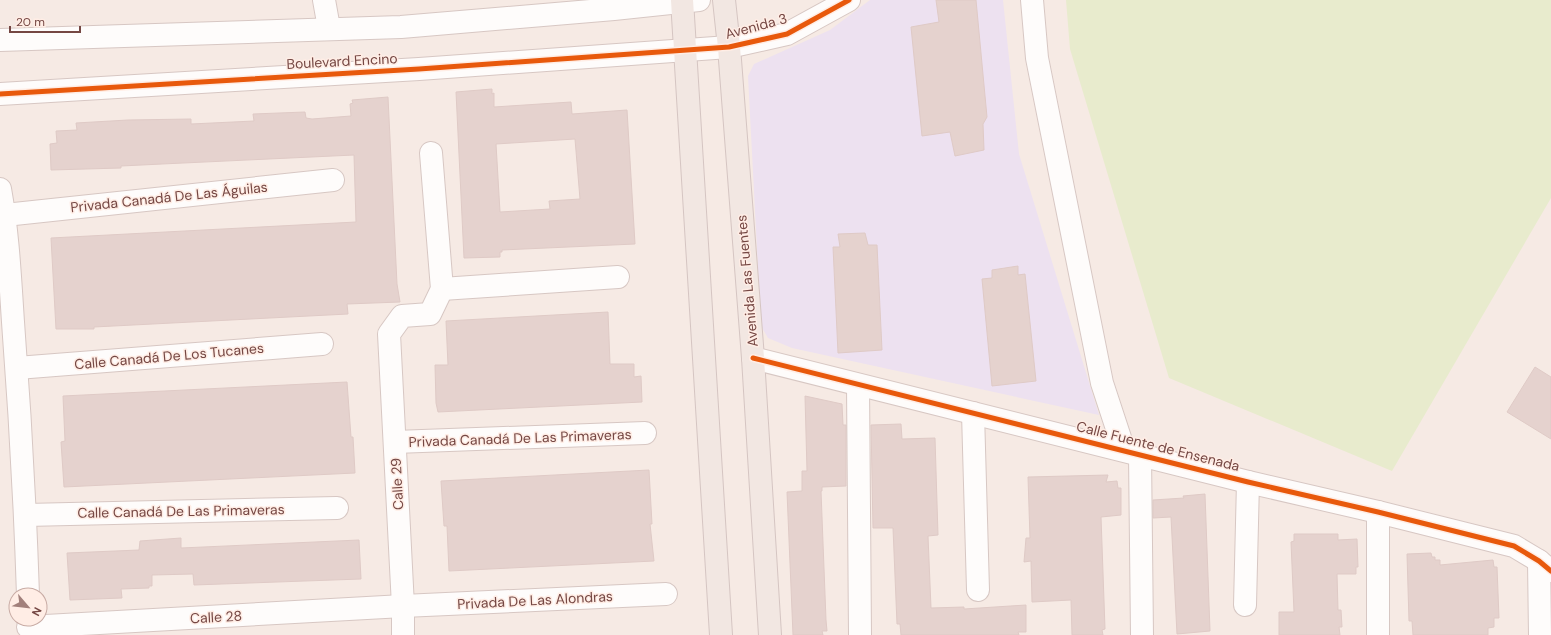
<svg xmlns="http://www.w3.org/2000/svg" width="1551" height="635" viewBox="0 0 1551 635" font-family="'DM Sans',sans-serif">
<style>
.education{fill:#ede1f0}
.green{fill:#e8ebcd}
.building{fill:#e5d2ce;stroke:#dfcac6;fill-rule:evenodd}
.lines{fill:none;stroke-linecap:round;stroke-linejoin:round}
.minor-casing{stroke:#d7c7c3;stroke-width:24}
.tertiary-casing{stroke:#d7c7c3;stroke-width:24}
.primary-casing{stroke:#d5c5c2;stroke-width:24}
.minor{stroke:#fefcfb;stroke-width:22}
.tertiary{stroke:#fefcfb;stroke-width:22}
.primary{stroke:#f2e7e2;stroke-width:22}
.cycleway-casing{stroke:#ffede5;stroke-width:8}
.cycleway{stroke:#e8590c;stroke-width:5}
.labels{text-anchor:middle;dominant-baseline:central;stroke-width:3;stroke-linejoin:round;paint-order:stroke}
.street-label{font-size:14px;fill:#754743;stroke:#ffede5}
</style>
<rect width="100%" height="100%" fill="#f6eae4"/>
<polygon class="education" points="870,0 1003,0 1019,154 1099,415 792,348 768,338 761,326 748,76 754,64 830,30"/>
<polygon class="green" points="1066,0 1551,0 1551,198 1392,471 1169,378 1070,49"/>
<g class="building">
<polygon points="936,0 976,0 987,117 983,124 984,150 955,156 950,132 922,136 911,27 939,22"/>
<path d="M492,89v5l2,-1v14l77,-5 1,12 55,-4 8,134 -133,6v2h-2v5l-36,1 -8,-166zM575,139l5,60 -31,2 1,8 -50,3 -4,-68z"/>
<polygon points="388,97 397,284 400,302 347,304 348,314 94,327 94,329 56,329 51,238 356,222 354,155 162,164 121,166 121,168 51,170 50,144 57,143 56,131 77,130 76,123 128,120 191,119 191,124 254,121 253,114 305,112 306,118 312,119 351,116 350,104 353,103 352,100"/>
<polygon points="865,233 868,245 877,245 882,350 838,353 833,247 840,247 838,234"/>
<polygon points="1018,266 1018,275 1025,274 1036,381 992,386 982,279 992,278 992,270"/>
<polygon points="608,312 610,364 634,364 634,377 641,376 642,402 438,412 436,403 435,365 448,365 446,321"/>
<polygon points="1535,367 1551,377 1551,439 1507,412"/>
<polygon points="347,382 351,437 353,437 355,473 64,487 61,442 65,441 63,396"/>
<polygon points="805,396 842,404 843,425 846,425 846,486 822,487 822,491 821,491 826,620 827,631 822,631 823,635 793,635 787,492 802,491 802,471 807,471"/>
<polygon points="901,424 902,439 935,438 938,535 928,536 931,608 964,607 964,609 1026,605 1026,632 1018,632 1019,635 901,635 900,624 897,624 893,528 873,528 871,425"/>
<polygon points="649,470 652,524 650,524 654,561 449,571 447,526 444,526 441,481"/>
<polygon points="1108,475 1106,482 1117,481 1118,488 1121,488 1121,515 1101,517 1105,629 1102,630 1103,635 1072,635 1071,600 1032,602 1031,561 1024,562 1026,538 1030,538 1028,477"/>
<polygon points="1205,494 1210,631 1177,634 1171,517 1153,518 1153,500 1184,498 1183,496"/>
<polygon points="1294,534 1338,534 1338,540 1357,539 1358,567 1356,567 1356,574 1337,574 1338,610 1341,610 1342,627 1339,627 1340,635 1279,635 1279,612 1294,612 1291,542 1294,541"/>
<polygon points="181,538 181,548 359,540 361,579 194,585 193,574 152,575 152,586 149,586 149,588 121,589 122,598 70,600 67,553 139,550 140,541"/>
<polygon points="1431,553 1432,557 1435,557 1435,560 1440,560 1440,565 1493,560 1494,567 1497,567 1499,618 1494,618 1494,627 1488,628 1488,635 1413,635 1412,621 1409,621 1407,554"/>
</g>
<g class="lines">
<g class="minor-casing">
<g id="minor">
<polyline points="324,0 329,28"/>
<polyline points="1032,0 1037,58 1102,383 1124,450"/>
<path d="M0,189c8,44 10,88 13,133 7,91 12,182 15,273"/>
<polyline points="5,215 333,180"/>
<polyline points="442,289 618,277"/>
<polyline points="753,358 1248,482 1378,512 1514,546 1539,561 1551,571"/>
<polyline points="17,368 322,344"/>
<polyline points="858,385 860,635"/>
<polyline points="973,413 978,590"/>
<polyline points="395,442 645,433"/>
<polyline points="1140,454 1142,635"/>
<polyline points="1378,512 1378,635"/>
<polyline points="26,515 337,508"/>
<polyline points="1539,561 1540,635"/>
<polyline points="1245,605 1248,482"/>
<polyline points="28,627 403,606 666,594"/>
<polyline points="403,635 403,606 389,334 402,316 430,314 442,289 431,153"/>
</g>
</g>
<g class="tertiary-casing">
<g id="tertiary">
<polyline points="0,40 401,27 614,9 699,0"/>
<polyline points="0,94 419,69 729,47 787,34 849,0"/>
</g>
</g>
<g class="primary-casing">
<g id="primary">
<polyline points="682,0 721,635"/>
<polyline points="724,0 729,47 753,358 770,635"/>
</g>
</g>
<use href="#minor" class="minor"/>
<use href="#tertiary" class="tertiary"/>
<use href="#primary" class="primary"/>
<g class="cycleway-casing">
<g id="cycleway">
<polyline points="0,94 419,69 729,47 787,34 849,0"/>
<polyline points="753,358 1248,482 1378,512 1514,546 1539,561 1551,571"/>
</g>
</g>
<use href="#cycleway" class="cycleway"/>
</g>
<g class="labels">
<g class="street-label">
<text transform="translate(756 26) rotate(-15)">Avenida 3</text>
<text transform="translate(342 61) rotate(-3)">Boulevard Encino</text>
<text transform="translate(169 197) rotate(-6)">Privada Canadá De Las Águilas</text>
<text transform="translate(747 281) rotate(-95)">Avenida Las Fuentes</text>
<text transform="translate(169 356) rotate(-5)">Calle Canadá De Los Tucanes</text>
<text transform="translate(520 438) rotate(-2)">Privada Canadá De Las Primaveras</text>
<text transform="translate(1158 446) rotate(14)">Calle Fuente de Ensenada</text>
<text transform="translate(397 484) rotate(-93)">Calle 29</text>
<text transform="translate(181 511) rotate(-1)">Calle Canadá De Las Primaveras</text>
<text transform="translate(535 600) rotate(-3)">Privada De Las Alondras</text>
<text transform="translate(216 617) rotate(-3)">Calle 28</text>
</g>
</g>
<g transform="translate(28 607) rotate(118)"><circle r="19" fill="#ffede5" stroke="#c8aba4"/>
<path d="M0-3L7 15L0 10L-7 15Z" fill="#a2807b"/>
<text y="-6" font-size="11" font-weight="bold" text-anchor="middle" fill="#754743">N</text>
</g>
<path d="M10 26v6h70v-6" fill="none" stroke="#754743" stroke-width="2"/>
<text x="16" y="26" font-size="12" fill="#754743" stroke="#ffede5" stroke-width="3" paint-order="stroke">20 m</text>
</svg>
